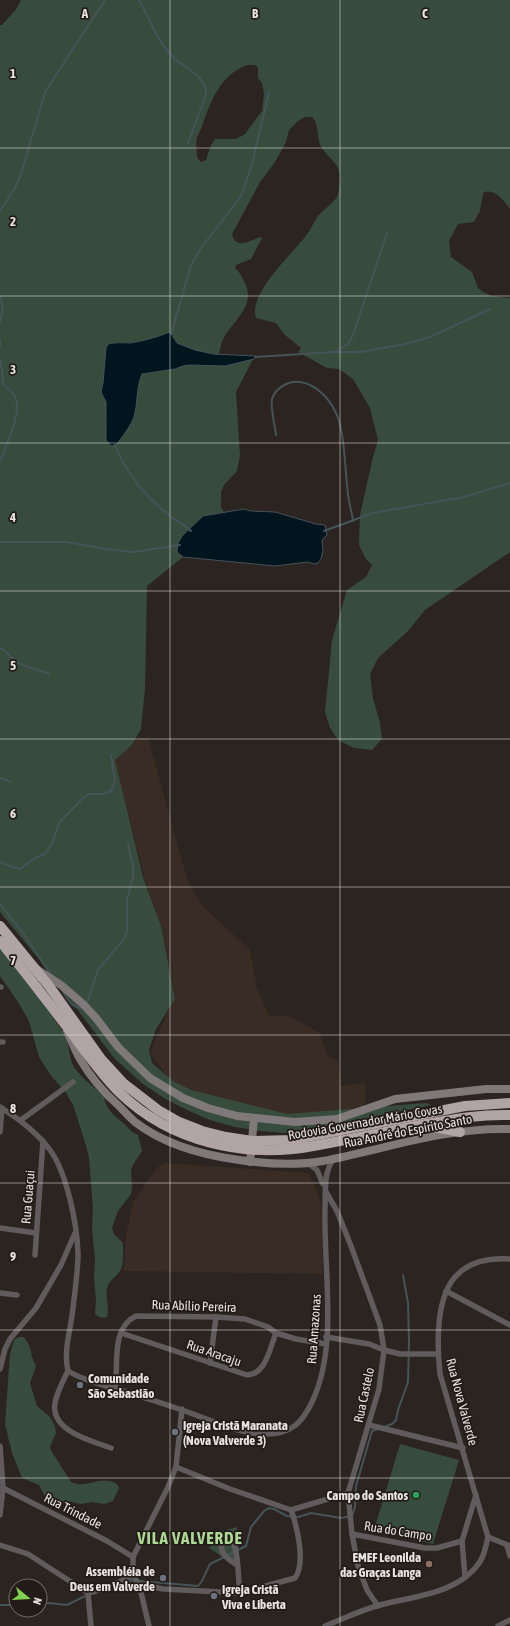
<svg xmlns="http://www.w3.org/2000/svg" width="510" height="1626" viewBox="0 0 510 1626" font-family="'Asap Condensed',sans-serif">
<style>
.built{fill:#392c24}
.green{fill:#384c3e;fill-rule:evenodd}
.water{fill:#00151e;stroke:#465358}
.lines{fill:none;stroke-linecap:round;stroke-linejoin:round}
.stream{stroke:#465358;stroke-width:2}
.street{stroke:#605b5c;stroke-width:5.5}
.secondary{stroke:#80797a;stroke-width:8}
.highway{stroke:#b0a4a6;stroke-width:10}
.grid{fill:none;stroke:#e8e4e1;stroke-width:1;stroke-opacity:0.55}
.worship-dot{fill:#6b7280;stroke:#221b17;stroke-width:1.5}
.leisure-dot{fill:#2e9e5b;stroke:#221b17;stroke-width:1.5}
.education-dot{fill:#8d6e63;stroke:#221b17;stroke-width:1.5}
.labels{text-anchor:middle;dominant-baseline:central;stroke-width:3.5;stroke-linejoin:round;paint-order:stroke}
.street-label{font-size:13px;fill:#e8e4e1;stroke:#221b17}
.poi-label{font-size:13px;font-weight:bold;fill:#e8e4e1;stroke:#221b17;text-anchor:start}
.district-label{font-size:17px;font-weight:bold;letter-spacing:1px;fill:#add996;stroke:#221b17}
.grid-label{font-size:13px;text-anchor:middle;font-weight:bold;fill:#e8e4e1;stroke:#221b17;stroke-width:3.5;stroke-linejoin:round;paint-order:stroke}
</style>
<rect width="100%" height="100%" fill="#2b2420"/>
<g class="built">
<polygon points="148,737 182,861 188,881 196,895 205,908 250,950 257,988 269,1016 289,1016 320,1033 327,1055 338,1062 341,1086 365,1083 365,1106 308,1118 252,1116 174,1086 150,1053 175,995 161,926 144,877 111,746"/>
<polygon points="164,1163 309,1173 321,1203 323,1274 124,1271 126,1234 133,1202 158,1167"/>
</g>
<g class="green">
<path d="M21,0h489v209c-6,-8 -16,-22 -27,-16l-3,18 -6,11 -16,2 -9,17 2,16 21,15 6,16 5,4 9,4 18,2v254l-85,58 -17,21 -30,27 -8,16 3,24 7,25 2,16 -10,11 -18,-2 -16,-8 -8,-12 -5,-16 7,-72 15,-50 19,-13 6,-12 -6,-6 -7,-14 1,-30 13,-58 5,-17 -8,-32 -17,-29 -14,-10 -12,-1 -29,-16 3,-4 -16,-13 -9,-12 -20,-5c-8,-24 35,-63 49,-81 5,-6 8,-14 13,-21 4,-5 17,-15 19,-19 2,-4 3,-17 3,-21 0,-12 -12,-18 -18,-28 -6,-9 -2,-23 -10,-31h-7l-7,4 -9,9 -3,12 -11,20 -15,20 -28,52c3,16 18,7 28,3l2,1 -11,21 -15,6 -1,3c5,4 6,8 9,13 15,28 -17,42 -23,64 -1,3 -1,6 -2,9 -9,0 -36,-5 -42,-12 -3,-3 -4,-7 -7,-10l-10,5 -19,4 -9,1h-15l-11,6 -3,35c-2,8 1,11 3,19 2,6 0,16 -1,23l15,15 14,-23 4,-33 4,-10 33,-5 8,-3 6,-1 36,1 28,-7 -17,33 4,64 -3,15 -13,14 -3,7v15l3,5 -21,4 -21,20 -3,18 4,3 -36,29 -2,102 -4,41 -10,17 -16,14 28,117 18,49 14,73 -19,30 -7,21 3,13 21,18 18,9 96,24 139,-11 6,2 -89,18 -58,10 -25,-2 -25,-4 -25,-7 -23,-10 -23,-12 -21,-14 -28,-25 -77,-101 -38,-46v-887h2l15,-17zM247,65h7l4,2v11l4,5 2,11 -2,17 -17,23 -5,3 -5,2h-20l-4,6 -5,15 -5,2 -3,-3 -1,-2c0,-6 -2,-14 0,-19 1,-4 4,-8 5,-12 9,-25 18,-51 45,-61z"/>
<path d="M0,949c22,26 44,54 63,83 7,11 5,24 11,35 8,12 21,20 30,30 2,13 10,18 19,26 5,4 8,9 15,12l4,16 -8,12 -3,7 1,17 -1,7 -13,17 -6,17 2,6 9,9c0,8 1,18 -2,26 -4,8 -12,10 -14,20 -2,10 3,18 0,28 -5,2 -8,0 -12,-3l1,-13 -2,-24 1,-17 -3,-32 1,-19 -4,-51 -4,-16 -12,-37 -8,-14 -14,-15 -12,-19 -10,-36 -11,-19 -18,-26z"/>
<path d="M19,1337h5l6,10 2,10 4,9 -6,17 7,23 13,11 5,9 1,7 -6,14 2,5 19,30c17,8 28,-8 46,2l2,4 -6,13 -9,3 -12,-2 -11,2 -14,-3 -14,2 -6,-3 -8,-15 -17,-7 -10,-25 -7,-29 5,-70 4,-14z"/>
<polygon points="400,1444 459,1460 433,1544 374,1530"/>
<polygon points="237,1527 240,1569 209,1548 222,1531"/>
</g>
<g class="water">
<path d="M170,332l7,11 18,7 18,4 43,2 -2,3 -29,7 -36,-1 -6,1 -8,3 -33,5c-6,14 -4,29 -8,43 -2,7 -13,22 -18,28l-5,1 -5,-6v-38l-5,-10 2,-9 3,-35 2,-4c8,-2 15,-1 22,-1 14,-2 27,-6 40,-11z"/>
<polygon points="244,509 251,511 275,512 316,524 325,525 327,535 322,540 323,551 321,559 318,563 314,564 308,562 275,566 183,557 177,552 178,543 182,536 203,516"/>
</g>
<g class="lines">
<g class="stream">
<path d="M139,0c11,19 19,44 36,59 11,9 33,19 31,36l-18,48"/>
<polyline points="0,211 15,188 21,174 45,92 105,0"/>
<polyline points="0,296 3,307 0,323"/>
<polyline points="171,334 191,265 201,248 241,196 252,164 269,92"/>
<polyline points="0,340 0,346"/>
<polyline points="334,352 348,344 353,335 387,233"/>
<polyline points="255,357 334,352 361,352 405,344 430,337 490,309"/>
<path d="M0,361l2,9 1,13c3,5 8,7 11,12 10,15 -8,50 -14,66"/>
<path d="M276,435c-1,-8 -6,-31 -4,-36 2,-7 8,-12 14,-15 21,-9 42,11 50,29 9,18 9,60 12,81 1,10 4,18 5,27"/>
<path d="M115,445c10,27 31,52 54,70 7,6 16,10 22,16"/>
<polyline points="324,531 373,513 464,497 510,483"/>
<polyline points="0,542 67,542 106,549 134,552 180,545"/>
<path d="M0,648c7,3 11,10 17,14 10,6 22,8 33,12"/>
<polyline points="0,778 11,782"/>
<polyline points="0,862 12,867 20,869 35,858 45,854 53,842 59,823 83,798 89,794 103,794 111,791 115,781 111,755"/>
<polyline points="0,904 23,933 51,975"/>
<path d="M62,990c5,8 10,19 21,18"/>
<polyline points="87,1003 98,970 124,939 127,931 127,900 133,876 133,867 128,844"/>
<polyline points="384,1427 392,1424 396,1420 398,1410 408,1382 409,1341 408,1303 403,1275"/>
<polyline points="140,1581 198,1586 202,1581 210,1564 246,1546 251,1527 264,1511 269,1508 274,1509 287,1516 298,1517 311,1513 341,1518 352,1516 355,1507 356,1486 372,1431 378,1429"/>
<polyline points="124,1582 133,1581"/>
<polyline points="40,1604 49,1603 67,1605 85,1596"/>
<polyline points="0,1605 16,1605"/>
</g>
<g class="street">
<polyline points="0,987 1,987"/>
<polyline points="0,1042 3,1042"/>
<path d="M0,1107c19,12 37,25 50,43 17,23 27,74 28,103 0,18 -3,37 -5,55 -2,21 -10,42 -5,63 15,9 31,13 48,18 22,7 45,13 66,21 27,9 55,24 84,24 25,0 36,-11 46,-32 27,-56 11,-134 13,-195 1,-18 -2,-33 9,-49"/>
<polyline points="21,1120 73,1082"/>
<polyline points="0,1132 2,1108"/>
<polyline points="308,1163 317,1170 323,1184"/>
<polyline points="326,1192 337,1211 351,1246 380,1325 383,1343 384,1350 379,1389 348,1493 352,1534 358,1566 367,1590 378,1606"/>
<polyline points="0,1228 36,1233"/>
<polyline points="35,1255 43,1141"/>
<polyline points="446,1291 510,1325"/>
<polyline points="0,1293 17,1295"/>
<path d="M121,1333l126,42c19,0 23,-28 29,-42"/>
<polyline points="326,1337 369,1344 384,1350 400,1354 438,1354"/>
<polyline points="210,1363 216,1317"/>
<polyline points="0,1369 5,1349 10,1339 36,1308 61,1265 75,1233"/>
<path d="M68,1371c-5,10 -11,21 -13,32 -5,28 37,38 56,45"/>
<path d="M115,1389c4,-23 -5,-61 21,-73l80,1 29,2 23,8 8,6 20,6 30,5"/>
<polyline points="369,1425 463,1448"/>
<polyline points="0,1446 3,1488 0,1515"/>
<polyline points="176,1467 230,1489 291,1510 348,1493"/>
<polyline points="3,1488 107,1541 133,1557"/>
<polyline points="352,1534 425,1548 437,1548 462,1541 476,1495"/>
<polyline points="488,1537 510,1546"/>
<polyline points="462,1541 465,1577"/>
<polyline points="0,1545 28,1554 88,1593 100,1590 133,1576"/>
<polyline points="507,1546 510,1556"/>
<path d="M237,1565c-10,-7 -18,-11 -15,-24l2,-2h7c8,9 7,42 9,54"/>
<path d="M139,1584l24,5 77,4 55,-15c11,-15 2,-52 -4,-68"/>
<polyline points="88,1593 91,1626"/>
<polyline points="149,1626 139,1584 133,1576 133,1557 168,1487 176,1467 182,1409"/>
<path d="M325,1626c18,-7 36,-16 55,-21 34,-9 80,-11 101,-45 4,-7 5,-15 7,-23l-48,-163c-3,-28 -5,-79 18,-100 13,-13 34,-16 52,-15"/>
<polyline points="498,1626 510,1620"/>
</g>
<g class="secondary">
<polyline points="38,970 61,985 83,1004 96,1018 118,1047 150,1078 183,1098 208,1108 237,1116 295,1122 337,1119 395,1099 486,1089 510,1089"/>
<path d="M67,1031c4,9 8,19 13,28 10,17 23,33 38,46 6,6 11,12 17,17 30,23 67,33 104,38 28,4 56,6 84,1 62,-12 124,-34 187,-32"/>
<polyline points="250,1162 254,1118"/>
</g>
<g class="highway">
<polyline points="0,926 49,986 101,1059 123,1083 158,1110 179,1122 202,1131 226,1137 252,1141 291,1140 465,1106 510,1103"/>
<path d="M0,941c23,28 45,57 67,86 17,22 33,46 53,66 51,49 125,66 193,53 38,-7 76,-15 113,-22 28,-5 55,-10 84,-9"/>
<polyline points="429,1126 460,1132"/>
</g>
</g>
<path class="grid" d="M170,0v1626M340,0v1626M0,148h510M0,296h510M0,443h510M0,591h510M0,739h510M0,887h510M0,1035h510M0,1183h510M0,1330h510M0,1478h510"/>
<g class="worship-dot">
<circle cx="80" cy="1385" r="4"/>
<circle cx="175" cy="1432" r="4"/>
<circle cx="163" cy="1578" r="4"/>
<circle cx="214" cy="1596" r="4"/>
</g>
<circle class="leisure-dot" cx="416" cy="1495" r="4"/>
<circle class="education-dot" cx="429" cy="1564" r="4"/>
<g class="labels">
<g class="street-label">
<text transform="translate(365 1122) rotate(-10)">Rodovia Governador Mário Covas</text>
<text transform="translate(408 1131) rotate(-11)">Rua André do Espírito Santo</text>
<text transform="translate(28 1197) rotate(-85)">Rua Guaçui</text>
<text transform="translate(194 1306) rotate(2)">Rua Abílio Pereira</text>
<text transform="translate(314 1329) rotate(-86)">Rua Amazonas</text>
<text transform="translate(214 1353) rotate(19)">Rua Aracaju</text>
<text transform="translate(364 1395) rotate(-78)">Rua Castelo</text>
<text transform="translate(462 1402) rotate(75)">Rua Nova Valverde</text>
<text transform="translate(73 1511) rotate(27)">Rua Trindade</text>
<text transform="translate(398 1531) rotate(9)">Rua do Campo</text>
</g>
<g class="poi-label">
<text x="88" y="1378">Comunidade<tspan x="88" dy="15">São Sebastião</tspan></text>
<text x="183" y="1425">Igreja Cristã Maranata<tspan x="183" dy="15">(Nova Valverde 3)</tspan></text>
<text x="408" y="1495" text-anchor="end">Campo do Santos</text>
<text x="421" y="1557" text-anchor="end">EMEF Leonilda<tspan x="421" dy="15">das Graças Langa</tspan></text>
<text x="155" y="1571" text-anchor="end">Assembléia de<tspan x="155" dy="15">Deus em Valverde</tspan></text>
<text x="222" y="1589">Igreja Cristã<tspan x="222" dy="15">Viva e Liberta</tspan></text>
</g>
<g class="district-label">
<text x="190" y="1538">VILA VALVERDE</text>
</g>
</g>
<g class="grid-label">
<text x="85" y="18">A</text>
<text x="255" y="18">B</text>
<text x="425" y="18">C</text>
<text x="13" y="78">1</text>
<text x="13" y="226">2</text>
<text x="13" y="374">3</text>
<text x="13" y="522">4</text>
<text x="13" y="670">5</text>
<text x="13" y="818">6</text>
<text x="13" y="965">7</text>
<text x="13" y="1113">8</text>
<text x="13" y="1261">9</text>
</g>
<g transform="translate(28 1598) rotate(108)"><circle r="19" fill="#221b17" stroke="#716b68"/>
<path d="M0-3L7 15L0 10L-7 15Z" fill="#82d04f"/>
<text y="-6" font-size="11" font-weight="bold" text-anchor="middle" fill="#e8e4e1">N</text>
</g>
</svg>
